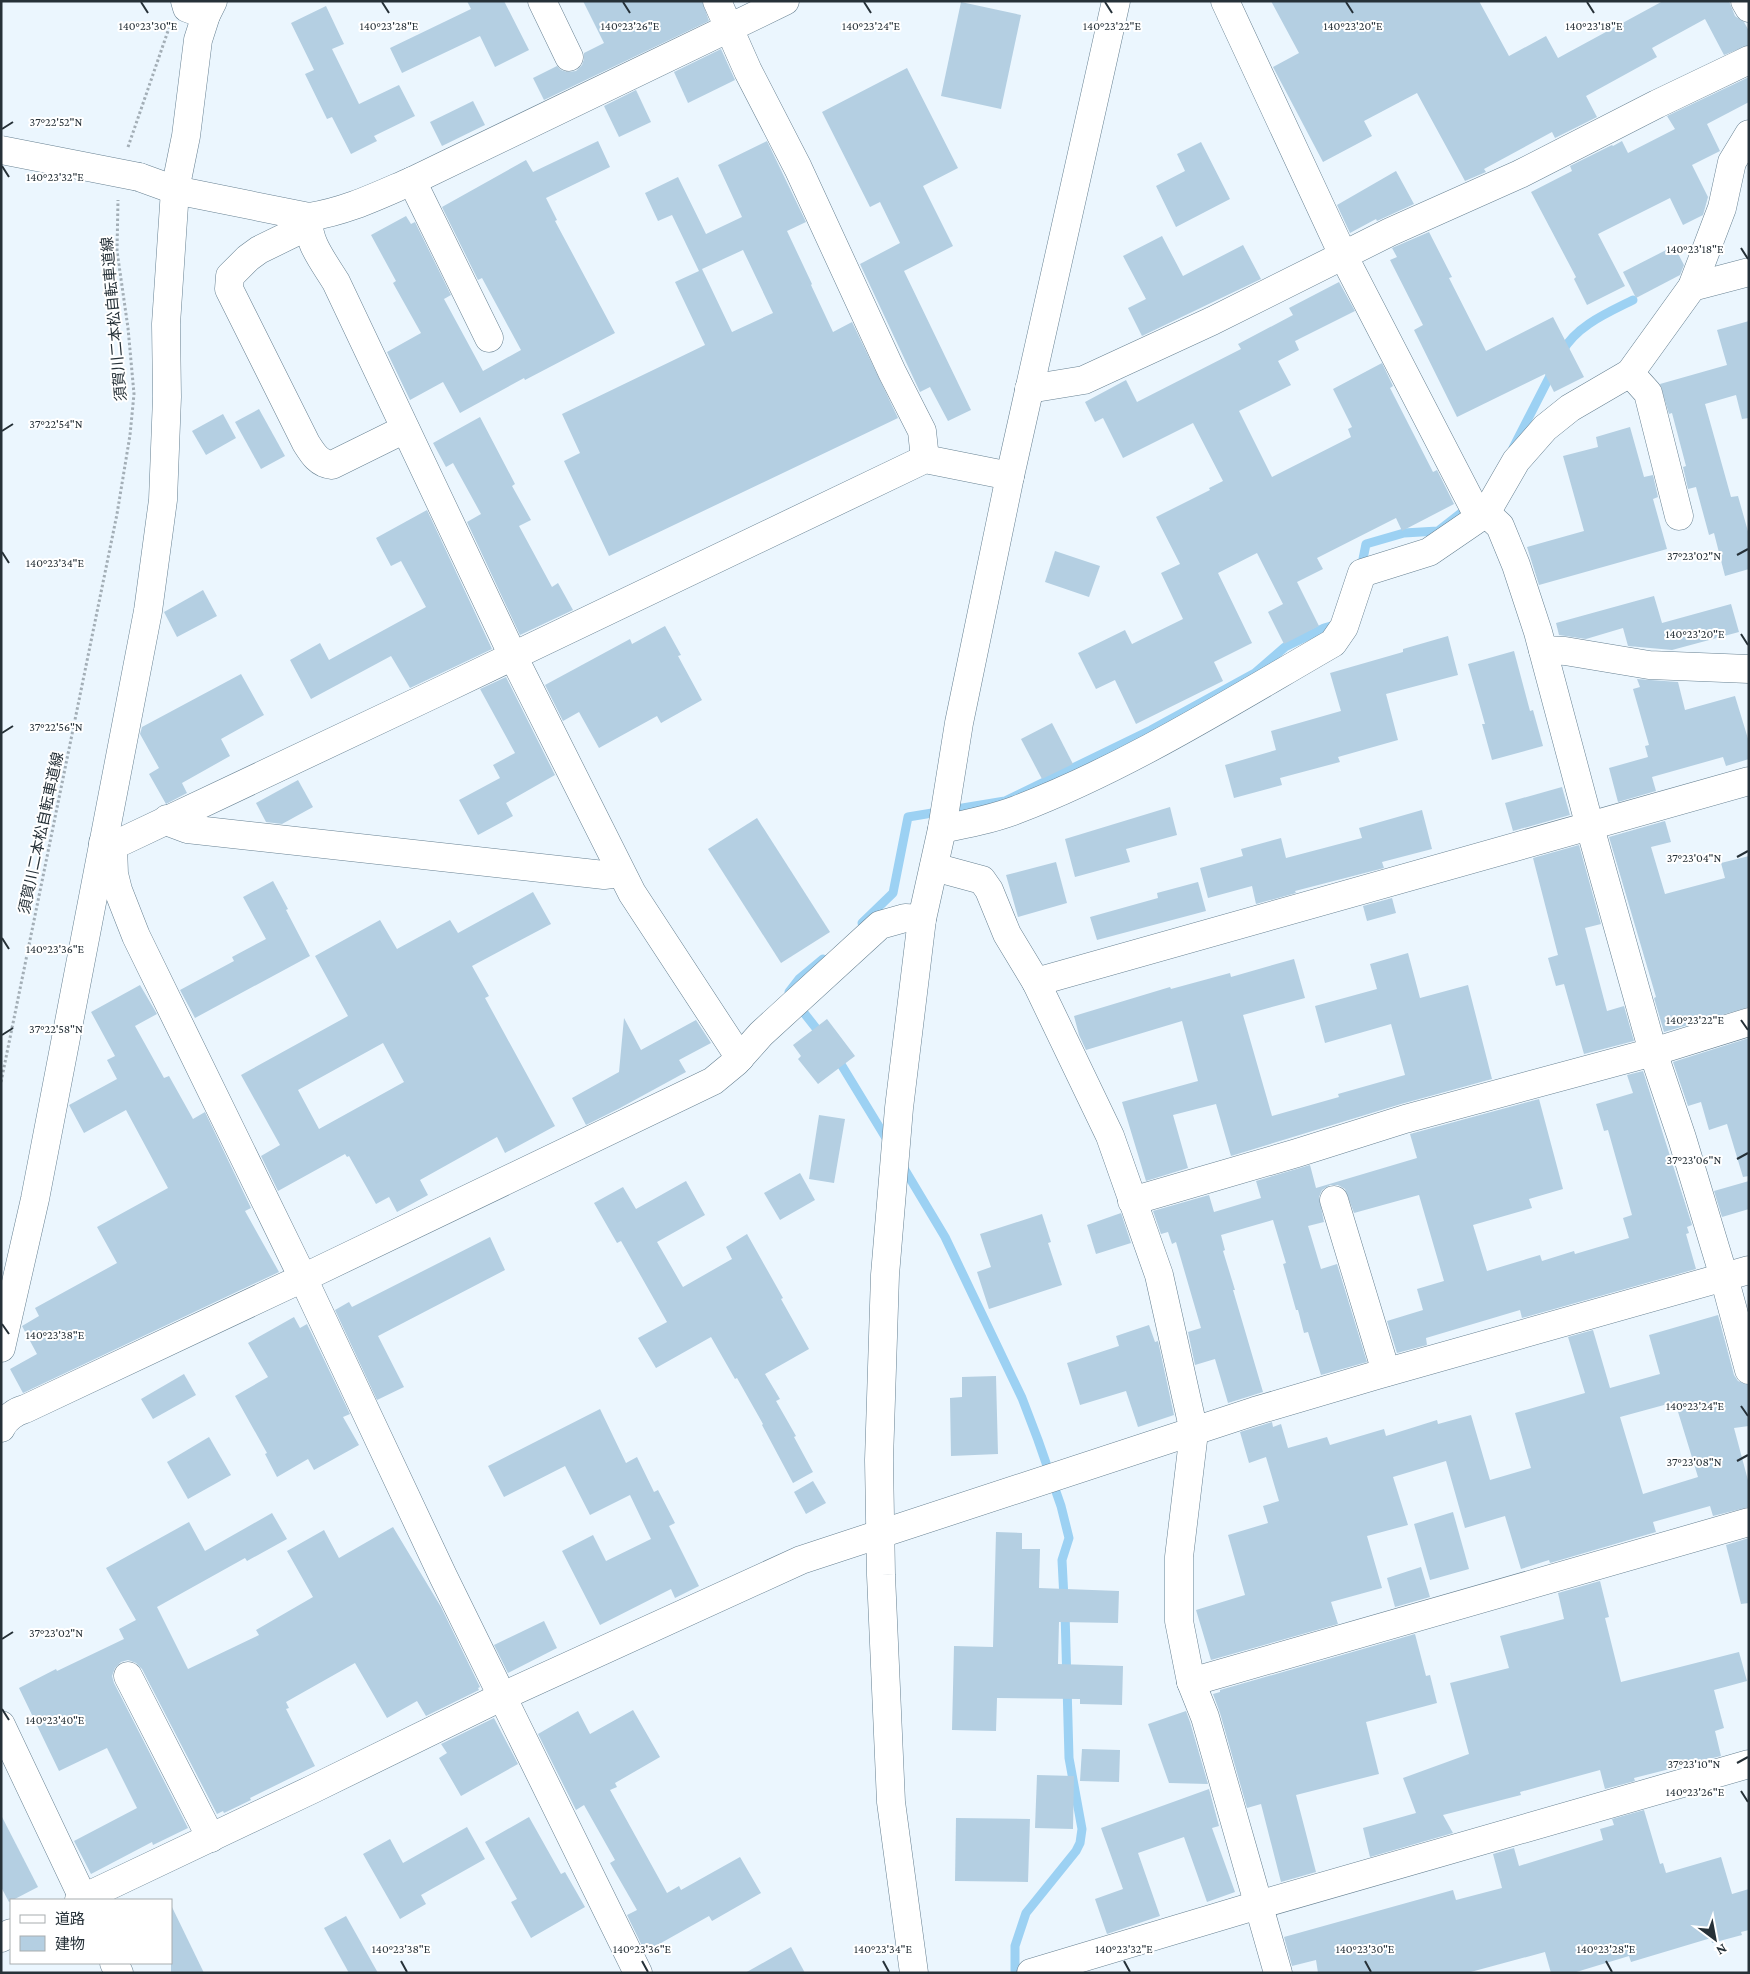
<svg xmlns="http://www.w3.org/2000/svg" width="1750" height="1974" viewBox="0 0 1750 1974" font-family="'Crimson Pro','Noto Sans JP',serif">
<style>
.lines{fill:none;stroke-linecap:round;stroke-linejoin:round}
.stream{stroke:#9cd1f3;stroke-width:9}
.building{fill:#b4cfe2;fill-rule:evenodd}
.minor-casing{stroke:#678192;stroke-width:29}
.path{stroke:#a3aeb6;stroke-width:3;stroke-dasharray:2.5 2.5;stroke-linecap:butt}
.minor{stroke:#fff;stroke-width:28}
.minor-bridge-casing{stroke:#678192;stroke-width:29;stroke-linecap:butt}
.minor-bridge{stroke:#fff;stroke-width:28}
.ticks{fill:none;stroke:#263138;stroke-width:2}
.labels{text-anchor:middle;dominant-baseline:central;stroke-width:4;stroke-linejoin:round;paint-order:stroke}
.street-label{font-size:15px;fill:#263138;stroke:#fff}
.ticks-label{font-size:12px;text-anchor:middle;fill:#263138;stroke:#fff;stroke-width:4;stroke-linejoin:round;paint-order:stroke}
</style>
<rect width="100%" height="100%" fill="#ebf6fe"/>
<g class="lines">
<g class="stream">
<path d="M1562,352c14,-26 45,-39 71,-52"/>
<polyline points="1513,448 1553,370"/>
<polyline points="1361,569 1366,544 1404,533 1438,531 1470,506"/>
<polyline points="862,923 893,893 908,817 1005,801 1151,730 1255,673 1285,647 1324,628 1338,624"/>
<polyline points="789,992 799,979 823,959"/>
<polyline points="797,1004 823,1037"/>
<polyline points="836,1056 889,1143"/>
<polyline points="902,1165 945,1237 1022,1398 1038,1440 1061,1506 1069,1538 1062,1560 1064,1599"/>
<polyline points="1015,1973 1015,1946 1026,1913 1076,1851 1080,1843 1082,1829 1069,1758 1065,1612"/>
</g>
</g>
<g class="building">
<polygon points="467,1 504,1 529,50 495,67 480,36 402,73 390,48 471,9"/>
<polygon points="583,1 702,1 709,21 544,100 533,78 557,66 561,70 567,72 576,71 582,65 584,59 584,53 604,43"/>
<polygon points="1271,1 1479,1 1509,56 1546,36 1558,58 1663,1 1729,1 1735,16 1744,22 1749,31 1749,45 1724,55 1705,19 1652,48 1657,57 1586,96 1597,117 1555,138 1552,132 1484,169 1486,172 1465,181 1417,93 1364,121 1372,136 1323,162 1273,67 1299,53"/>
<polygon points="961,2 1021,15 1001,109 941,96"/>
<polygon points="326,6 344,44 332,49 359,104 399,85 415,116 374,136 377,141 351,154 332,117 327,119 305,74 314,70 291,23"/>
<polygon points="721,49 735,80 688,103 674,72"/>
<polygon points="907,68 958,168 923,186 953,246 904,271 971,410 948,421 930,387 920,392 860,264 900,243 880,202 870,207 822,112"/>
<polygon points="1749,77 1749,102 1707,124 1720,151 1692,165 1708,197 1703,215 1683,225 1670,198 1598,234 1625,286 1587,305 1574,279 1576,277 1531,192 1572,171 1570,166 1612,145 1613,146 1622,141 1628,153 1675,129 1667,116"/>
<polygon points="636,90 651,122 619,137 604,106"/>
<polygon points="473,101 485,125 442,146 430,122"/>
<polygon points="598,141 610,167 546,198 557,220 555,221 615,333 525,380 524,378 460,413 443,382 410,400 387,352 421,333 393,283 396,281 371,235 406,216 411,224 415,222 451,295 444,299 483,371 521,350 482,278 478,280 442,207 526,160 533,172"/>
<path d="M767,141l39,81 -19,9 25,53 -1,1 22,47 19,-10 46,96 -289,138 -45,-95 16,-8 -18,-39 143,-69 -30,-63 24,-11 -27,-56 -14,6 -13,-28 33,-16 28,57 36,-17 -24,-52zM743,250l30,63 -41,19 -30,-63z"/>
<polygon points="1201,142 1230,199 1176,227 1156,186 1185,171 1177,154"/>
<polygon points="1396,171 1414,204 1377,221 1376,219 1350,233 1337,205"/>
<polygon points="1429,232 1452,277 1449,278 1486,351 1553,317 1584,377 1554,392 1545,374 1457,417 1414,330 1423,325 1390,260 1397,257 1392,248"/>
<polygon points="1162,236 1183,276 1243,245 1261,279 1142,336 1128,308 1146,299 1123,256"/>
<polygon points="1674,246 1684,265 1680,275 1636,298 1623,272"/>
<polygon points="1339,282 1355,311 1295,341 1299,350 1278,361 1291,385 1239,411 1272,477 1351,437 1348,429 1352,427 1333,389 1382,363 1393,386 1390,388 1433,472 1437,470 1454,504 1402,531 1396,518 1317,558 1323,569 1297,582 1319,626 1284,644 1268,612 1283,604 1257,553 1218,573 1252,643 1214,662 1223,681 1136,724 1115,680 1096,689 1078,653 1125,630 1132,644 1183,619 1161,573 1180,564 1156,517 1210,490 1209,488 1223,481 1193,423 1123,458 1103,418 1095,422 1085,402 1126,380 1137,402 1241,349 1238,344 1293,315 1289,308"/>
<polygon points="1749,321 1749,418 1742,419 1736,395 1705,404 1731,497 1738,496 1749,535 1749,569 1725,576 1714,533 1709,535 1696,487 1688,489 1683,467 1686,466 1672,413 1669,414 1660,384 1727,365 1717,330"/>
<polygon points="259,409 285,456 261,469 235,422"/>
<polygon points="223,414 236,438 206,455 192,431"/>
<polygon points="480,417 515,484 512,486 531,520 519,526 552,587 558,583 573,610 520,635 467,522 481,514 453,463 446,467 433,443"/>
<polygon points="1630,427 1644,477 1653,475 1658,497 1653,499 1667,549 1539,585 1527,547 1584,531 1563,456 1598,447 1596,437"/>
<polygon points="427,510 492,649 410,688 391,656 311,699 290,660 320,643 329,660 426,607 401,561 391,566 376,538"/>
<polygon points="1055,551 1100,566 1089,597 1045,582"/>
<polygon points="203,590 217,616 177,637 164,612"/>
<polygon points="1654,596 1662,623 1731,604 1739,632 1672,650 1628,646 1623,628 1586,639 1559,635 1556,623"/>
<polygon points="665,626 681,655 678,656 702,700 661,723 657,716 599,748 579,712 563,721 545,685 630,639 632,644"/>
<polygon points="1448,636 1458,675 1386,694 1398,740 1338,757 1340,762 1280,778 1282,785 1234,798 1225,765 1276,750 1271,731 1341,711 1330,673 1403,652 1403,649"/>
<polygon points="1514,651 1530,711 1533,710 1543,746 1492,760 1482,724 1485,724 1468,664"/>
<polygon points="241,674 264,715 221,739 230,756 182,783 187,793 166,804 149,774 159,768 140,734 142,727"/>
<polygon points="506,677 555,775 506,803 513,816 478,835 459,800 500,778 493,765 515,753 480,689"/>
<polygon points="1637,679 1678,682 1685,710 1735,696 1749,742 1749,759 1726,766 1723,757 1652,777 1656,791 1618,802 1609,768 1648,757 1645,746 1649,745 1633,689 1640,687"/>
<polygon points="1052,723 1073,764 1042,779 1021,739"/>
<polygon points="298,780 313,807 282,824 266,822 256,803"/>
<polygon points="1562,787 1570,815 1513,831 1505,803"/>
<polygon points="1170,807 1177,835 1126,849 1130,862 1075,877 1065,839"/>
<polygon points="1422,810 1432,849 1382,862 1384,868 1295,891 1296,893 1256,904 1252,886 1208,898 1200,868 1243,856 1241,849 1281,838 1286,858 1362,838 1359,828"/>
<polygon points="757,818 830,932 781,963 708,849"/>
<polygon points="1665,821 1671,842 1651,847 1665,894 1725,878 1721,863 1749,856 1749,1007 1664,1032 1654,998 1656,997 1609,837"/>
<polygon points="1579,845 1601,924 1585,928 1607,1011 1624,1006 1634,1041 1584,1054 1564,984 1556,986 1548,958 1558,955 1533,858"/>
<polygon points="1056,862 1067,903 1018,917 1006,875"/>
<polygon points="273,881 288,909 286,910 310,956 195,1018 180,990 234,961 232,957 266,939 243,897"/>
<polygon points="1198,882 1206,911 1097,940 1090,917 1158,898 1157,893"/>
<path d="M533,892l18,32 -79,42 17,30 -4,2 70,128 -50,27 -8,-16 -77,43 8,15 -31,17 -8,-15 -13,7 -27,-48 -2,1 -2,-3 -67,37 -17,-35 19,-11 -39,-70 107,-59 -33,-60 65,-36 17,29 53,-29 8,13zM383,1043l21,39 -85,47 -21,-39z"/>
<polygon points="1392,898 1396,913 1367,921 1363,906"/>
<polygon points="1408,953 1420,998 1468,985 1492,1079 1401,1104 1231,1156 1216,1104 1173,1115 1188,1168 1146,1181 1122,1102 1198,1081 1182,1021 1086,1050 1079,1035 1074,1016 1170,987 1171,989 1230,973 1231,977 1294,959 1305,998 1243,1015 1272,1116 1339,1097 1338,1094 1405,1075 1391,1024 1325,1043 1315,1006 1377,989 1370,964"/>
<polygon points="140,985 157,1014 135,1026 164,1078 169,1076 193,1119 205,1112 251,1208 245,1211 279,1272 23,1393 10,1369 37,1354 22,1326 39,1316 35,1308 117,1263 97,1227 168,1188 126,1110 84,1133 69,1105 117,1079 107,1060 115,1056 91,1012"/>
<polygon points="624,1018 641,1050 696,1020 711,1043 679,1060 686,1072 620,1108 586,1125 572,1098 619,1072"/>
<polygon points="827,1019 855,1056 818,1084 798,1059 801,1056 793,1045"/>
<polygon points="1749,1038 1749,1176 1743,1177 1727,1124 1709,1130 1701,1102 1688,1106 1673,1062"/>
<polygon points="1643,1071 1692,1225 1687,1227 1689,1233 1686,1234 1696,1269 1522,1318 1520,1310 1426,1338 1427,1345 1397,1353 1387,1321 1423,1310 1417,1289 1444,1281 1419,1195 1354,1213 1345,1189 1338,1185 1330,1185 1322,1190 1319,1197 1324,1222 1308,1226 1321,1269 1337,1264 1367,1362 1321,1375 1308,1332 1304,1333 1298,1310 1296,1310 1283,1264 1286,1263 1273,1220 1221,1235 1225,1250 1223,1251 1235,1290 1233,1290 1263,1392 1228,1403 1215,1359 1195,1365 1188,1332 1201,1328 1176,1242 1172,1244 1168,1232 1161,1234 1153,1211 1209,1195 1214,1212 1261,1198 1256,1181 1310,1165 1316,1188 1417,1158 1410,1134 1539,1099 1563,1189 1529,1199 1532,1208 1473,1225 1487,1271 1540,1255 1542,1261 1574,1251 1575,1254 1629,1238 1623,1218 1632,1215 1608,1130 1604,1131 1596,1104 1633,1093 1627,1075"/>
<polygon points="819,1115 845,1119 834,1183 809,1179"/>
<polygon points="800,1173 815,1200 780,1220 764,1193"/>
<polygon points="686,1181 705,1215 657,1242 683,1287 732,1259 726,1247 747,1234 783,1298 781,1299 809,1349 765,1374 780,1399 776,1401 796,1436 794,1437 813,1472 793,1483 762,1425 763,1424 737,1378 735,1379 711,1337 656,1368 638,1338 667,1322 621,1241 617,1243 594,1203 623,1187 636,1209"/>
<polygon points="1749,1181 1749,1209 1722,1217 1714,1191"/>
<polygon points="1121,1213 1131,1243 1096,1254 1087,1225"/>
<polygon points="1042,1214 1051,1242 1048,1243 1062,1285 989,1309 977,1272 991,1267 980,1234"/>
<polygon points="490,1237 505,1270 378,1336 404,1387 377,1400 335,1310 349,1302 352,1307"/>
<path d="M1718,1315l16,60 4,6 11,4v41l-15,2 15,56v23l-36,9 -3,-10 -57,16 3,10 -106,31 -1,-3 -28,9 -16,-53 -40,12 -19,-67 -53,16 15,48 -41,11 15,52 -51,14 7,22 -127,36 -15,-50 49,-15 -17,-60 40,-12 -5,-17 16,-5 -13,-44 -17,6 -9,-31 32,-10 1,5 8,-3 7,24 39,-11 3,8 54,-16 2,7 51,-16 1,4 33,-9 19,65 41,-12 -16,-55 70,-20 -17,-56 25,-7 17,58 50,-14 -11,-39zM1675,1402l23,75 -55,17 -23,-77z"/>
<polygon points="294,1317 300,1328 307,1324 350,1414 343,1417 359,1445 314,1470 308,1459 277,1477 265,1454 267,1453 235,1396 268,1377 248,1343"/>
<polygon points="1149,1325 1155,1342 1158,1341 1174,1415 1138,1427 1126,1391 1080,1405 1067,1363 1119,1346 1116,1336"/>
<polygon points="184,1374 196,1395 153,1419 141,1399"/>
<polygon points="996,1376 998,1454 951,1456 950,1398 962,1397 962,1377"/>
<polygon points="600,1409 626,1463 637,1457 654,1492 658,1490 675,1523 669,1526 699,1586 675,1598 671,1589 600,1625 562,1551 593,1535 606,1561 651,1539 630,1495 590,1515 565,1466 504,1497 488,1466"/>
<polygon points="209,1437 231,1475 188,1499 167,1462"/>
<polygon points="813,1481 826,1503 806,1514 794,1492"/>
<polygon points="1453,1512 1469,1569 1430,1580 1414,1524"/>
<polygon points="272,1513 287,1539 247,1561 245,1558 157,1607 188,1669 259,1635 256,1630 313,1597 287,1551 324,1530 339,1558 393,1527 441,1607 480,1687 478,1688 479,1690 426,1716 417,1701 387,1718 355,1663 286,1702 289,1708 286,1709 315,1766 250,1798 251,1800 224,1813 223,1811 217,1814 142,1669 136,1663 128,1660 121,1662 115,1668 112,1676 114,1683 188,1828 153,1845 152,1842 91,1874 74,1841 137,1808 107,1748 59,1771 19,1688 56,1669 57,1671 124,1639 119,1629 136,1620 106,1568 189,1522 205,1551"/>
<polygon points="996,1532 1022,1533 1022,1549 1040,1549 1039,1588 1119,1591 1118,1623 1059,1622 1058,1664 1123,1666 1122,1705 1080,1704 1080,1699 997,1698 996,1731 952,1730 954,1646 993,1647"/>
<polygon points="1749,1538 1749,1603 1741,1604 1726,1545"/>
<polygon points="1421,1567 1430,1597 1395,1607 1387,1578"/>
<polygon points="1600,1581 1609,1617 1605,1618 1621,1682 1739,1652 1747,1681 1714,1690 1724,1728 1715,1731 1721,1756 1634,1778 1635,1781 1605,1789 1600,1770 1520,1792 1521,1795 1443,1815 1453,1833 1370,1857 1363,1828 1416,1813 1403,1778 1469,1754 1450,1683 1509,1668 1500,1636 1564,1619 1558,1593"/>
<polygon points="544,1621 557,1648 508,1673 494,1645"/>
<polygon points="1415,1634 1426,1676 1430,1675 1437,1703 1366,1722 1379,1774 1296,1795 1316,1872 1281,1882 1261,1804 1247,1808 1220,1713 1213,1694 1220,1692 1220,1690"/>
<polygon points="633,1710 660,1757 615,1783 617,1787 610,1790 667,1893 679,1886 681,1890 740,1857 761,1893 712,1921 709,1916 645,1952 627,1915 637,1910 610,1863 615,1860 584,1805 576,1810 538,1734 578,1711 590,1734"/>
<polygon points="1186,1711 1190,1722 1208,1784 1169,1783 1148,1724"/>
<polygon points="494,1718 518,1764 461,1796 439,1758 447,1753 441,1744"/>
<polygon points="1082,1749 1120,1750 1119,1782 1080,1781"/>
<polygon points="1037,1775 1074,1776 1073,1829 1035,1828"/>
<polygon points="1209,1789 1219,1826 1212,1828 1235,1892 1207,1902 1184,1837 1138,1853 1160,1916 1107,1934 1095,1899 1123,1889 1101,1828"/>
<polygon points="1644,1810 1660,1864 1663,1863 1666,1873 1721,1857 1732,1894 1749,1889 1749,1930 1741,1932 1742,1935 1712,1943 1711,1938 1631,1962 1629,1956 1573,1973 1551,1973 1545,1952 1467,1973 1318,1973 1316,1960 1292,1966 1284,1937 1453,1890 1456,1900 1502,1888 1493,1854 1514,1848 1519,1866 1603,1840 1600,1829 1614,1825 1612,1819"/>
<polygon points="1,1815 38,1887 9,1902 1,1887"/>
<polygon points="529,1817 561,1874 565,1872 585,1907 531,1938 511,1902 517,1899 485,1842"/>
<polygon points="956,1818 1030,1819 1028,1882 955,1881"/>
<polygon points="467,1827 485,1859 421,1895 426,1904 400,1919 363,1854 390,1839 403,1863"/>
<polygon points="171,1905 204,1973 171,1973"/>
<polygon points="346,1916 378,1973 349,1973 324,1928"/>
<polygon points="791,1947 805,1973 745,1973"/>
</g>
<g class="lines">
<g class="minor-casing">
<g id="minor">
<polyline points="185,1 187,8 206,15"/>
<polyline points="542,1 569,57"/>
<polyline points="717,1 748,71 798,168 892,372 922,431 925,459"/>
<polyline points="1225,1 1343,255 1473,506 1486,513 1500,526 1516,565 1538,632 1590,827 1653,1052 1682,1138 1724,1277 1749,1370"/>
<polyline points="1745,1 1749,8"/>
<path d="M139,177l36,13 134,27c38,-6 68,-21 103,-36l373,-180"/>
<polyline points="412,181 489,338"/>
<path d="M309,217c-3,24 15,45 27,65l177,374 119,237 108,165"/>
<path d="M308,226l-49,24 -11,8 -18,18 -1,13 77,154c7,11 13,21 26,22l73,-36"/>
<polyline points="1692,287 1749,272"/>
<polyline points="1630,373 1648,393 1679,516"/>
<polyline points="1029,389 1084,380 1212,321 1390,232 1520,174 1657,104 1749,60"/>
<polyline points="1543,650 1565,651 1649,665 1749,669"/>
<polyline points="167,819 171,823 187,829 604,875 621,873"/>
<path d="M942,829c25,-5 50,-10 74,-19 112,-43 213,-107 317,-167l11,-16 18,-54 67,-21 57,-39 30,-52 29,-33 25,-20 60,-35 62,-86 30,-79 10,-46 17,-28"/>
<polyline points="103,843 123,841 436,693 925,459 1010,476"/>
<polyline points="113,846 114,874 118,890 136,936 303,1278 443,1576 638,1973"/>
<polyline points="934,867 982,880 989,890 1007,934 1036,982 1110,1136 1159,1275 1194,1432 1179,1557 1179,1621 1191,1682 1205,1717 1278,1973"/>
<polyline points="1036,982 1749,781"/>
<polyline points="1334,1200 1386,1372"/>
<polyline points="1132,1201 1297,1153 1405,1119 1653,1052 1749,1022"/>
<polyline points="1,1348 35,1199 148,611 163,500 167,397 166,324 175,190 186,136 198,40 206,15 213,1"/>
<path d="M1,1428c4,-9 15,-17 24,-19l278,-131 410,-197 23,-19 25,-28 119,-109 25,-7 17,1"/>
<polyline points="128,1676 211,1838"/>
<polyline points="1191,1682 1749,1522"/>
<polyline points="1,1725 84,1900"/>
<polyline points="79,1900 313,1789 503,1696 801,1560 1255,1411 1377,1375 1749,1270"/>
<polyline points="1,1938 11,1933"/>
<polyline points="114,1963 119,1973"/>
<polyline points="914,1973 891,1802 881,1575 879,1460 885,1275 899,1108 922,919 942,829 959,723 1010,476 1116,1"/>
<polyline points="1031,1973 1258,1905 1749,1764"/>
</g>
</g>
<g class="path">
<polyline points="128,147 169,28"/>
<polyline points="1,1082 117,514 130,435 134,394 128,328 117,251 118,200"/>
</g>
<use href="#minor" class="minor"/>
<g class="minor-bridge-casing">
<polyline id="minor-bridge" points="1,150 139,177"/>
</g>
<use href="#minor-bridge" class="minor-bridge"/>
</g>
<path class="ticks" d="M141,2l7,11M382,2l7,11M623,2l7,11M864,2l7,11M1105,2l7,11M1346,2l7,11M1587,2l7,11M2,129l11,-7M2,166l7,11M1741,248l7,11M2,431l11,-7M2,552l7,11M1737,555l11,-6M1741,634l7,11M2,733l11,-7M1737,857l11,-6M2,938l7,11M1741,1020l7,10M2,1035l11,-7M1737,1159l11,-6M2,1324l7,10M1741,1406l7,10M1737,1461l11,-6M2,1639l11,-7M2,1709l7,11M1737,1763l11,-6M1741,1791l7,11M401,1961l6,11M642,1961l6,11M883,1961l6,11M1124,1961l6,11M1365,1961l6,11M1606,1961l6,11"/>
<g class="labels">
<g class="street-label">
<text transform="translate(114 319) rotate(-95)">須賀川二本松自転車道線</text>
<text transform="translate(41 833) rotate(-78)">須賀川二本松自転車道線</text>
</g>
</g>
<g class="ticks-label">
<text x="148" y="30">140°23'30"E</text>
<text x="389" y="30">140°23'28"E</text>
<text x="630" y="30">140°23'26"E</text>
<text x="871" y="30">140°23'24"E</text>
<text x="1112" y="30">140°23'22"E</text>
<text x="1353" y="30">140°23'20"E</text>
<text x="1594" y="30">140°23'18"E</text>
<text x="56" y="126">37°22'52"N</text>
<text x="55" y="181">140°23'32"E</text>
<text x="1695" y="253">140°23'18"E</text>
<text x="56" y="428">37°22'54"N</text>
<text x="1694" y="560">37°23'02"N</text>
<text x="55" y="567">140°23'34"E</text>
<text x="1695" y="638">140°23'20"E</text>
<text x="56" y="731">37°22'56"N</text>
<text x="1694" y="862">37°23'04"N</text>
<text x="55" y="953">140°23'36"E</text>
<text x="1695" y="1024">140°23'22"E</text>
<text x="56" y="1033">37°22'58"N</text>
<text x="1694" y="1164">37°23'06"N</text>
<text x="55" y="1339">140°23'38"E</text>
<text x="1695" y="1410">140°23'24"E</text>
<text x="1694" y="1466">37°23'08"N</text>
<text x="56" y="1637">37°23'02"N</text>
<text x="55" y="1724">140°23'40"E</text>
<text x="1694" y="1768">37°23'10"N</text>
<text x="1695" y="1796">140°23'26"E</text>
<text x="401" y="1953">140°23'38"E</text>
<text x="642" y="1953">140°23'36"E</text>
<text x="883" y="1953">140°23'34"E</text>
<text x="1124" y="1953">140°23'32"E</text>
<text x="1365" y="1953">140°23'30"E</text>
<text x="1606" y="1953">140°23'28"E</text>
</g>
<rect width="1750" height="1974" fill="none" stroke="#263138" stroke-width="5"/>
<rect x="10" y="1899" width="162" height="65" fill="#ffffff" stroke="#a8adaf"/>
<rect x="20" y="1915" width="25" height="8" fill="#ffffff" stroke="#a8adaf"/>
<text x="55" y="1924" font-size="15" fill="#263138">道路</text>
<rect x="20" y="1936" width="25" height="15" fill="#b4cfe2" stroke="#a8adaf"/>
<text x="55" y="1949" font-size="15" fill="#263138">建物</text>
<g transform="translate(1715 1939) rotate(148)" stroke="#ffffff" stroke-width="4" paint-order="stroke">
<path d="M0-4L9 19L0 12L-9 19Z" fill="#263138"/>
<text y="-8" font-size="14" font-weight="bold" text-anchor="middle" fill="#263138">N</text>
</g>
</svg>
